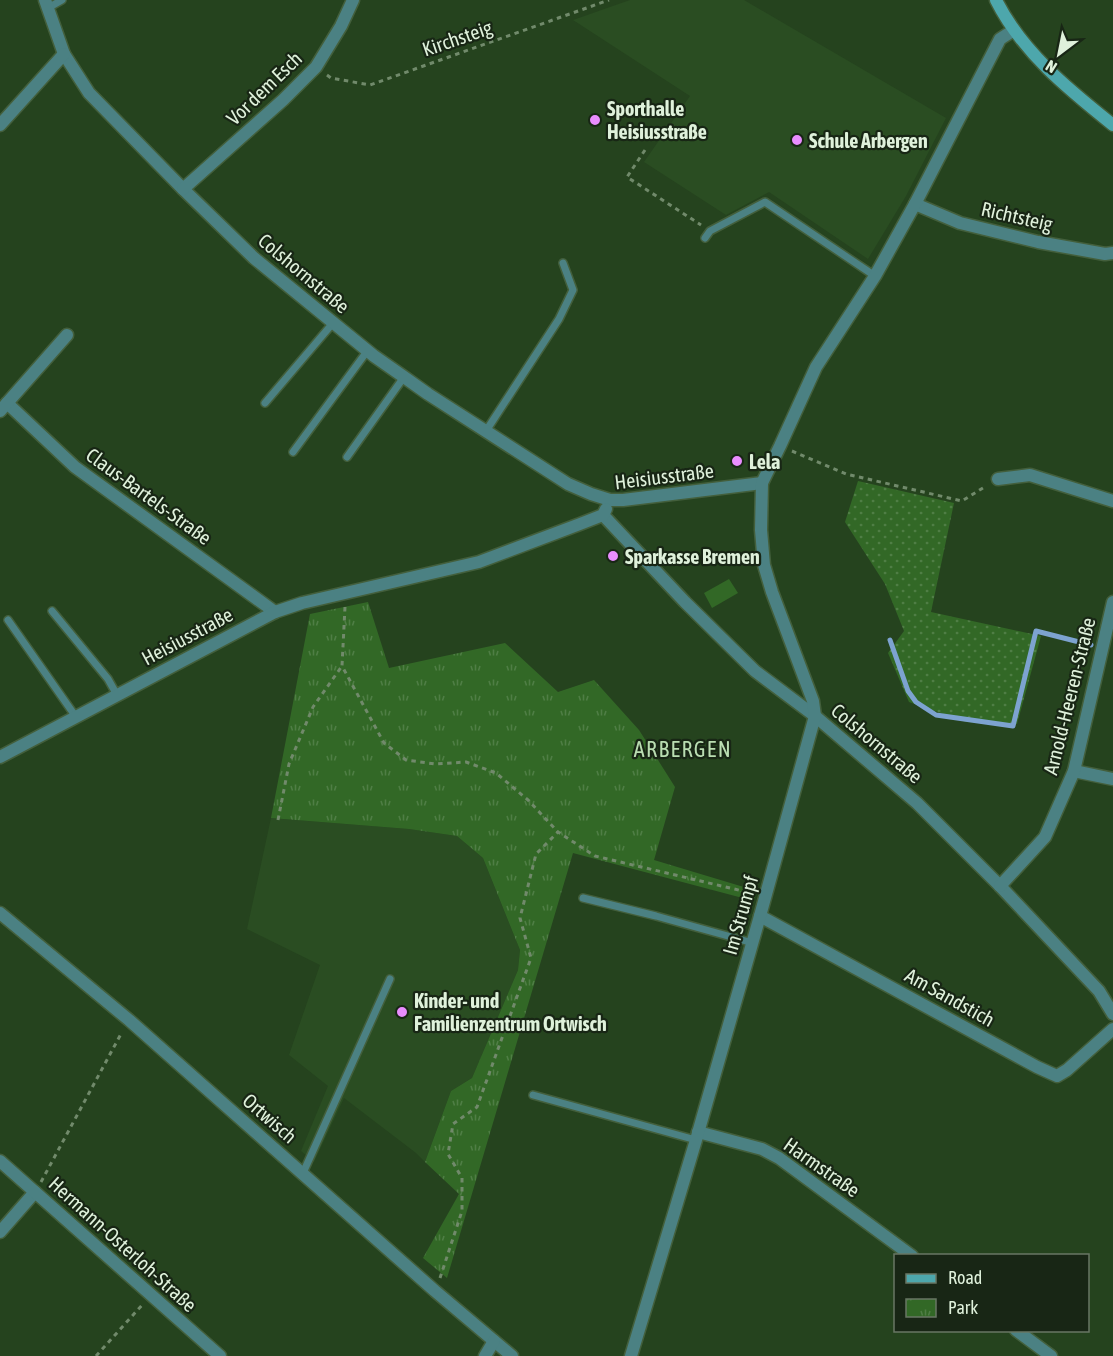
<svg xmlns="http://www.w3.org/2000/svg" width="1113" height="1356" viewBox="0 0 1113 1356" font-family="'Asap Condensed',sans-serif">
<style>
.built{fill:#2a4d22}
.grass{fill:url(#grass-dots)}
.park{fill:url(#park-tufts)}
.pitch{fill:#326826}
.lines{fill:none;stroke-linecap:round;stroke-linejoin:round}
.stream{stroke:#7da3d0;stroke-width:5}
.service-casing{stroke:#435f3c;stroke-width:10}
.minor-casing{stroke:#435f3c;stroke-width:15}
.tertiary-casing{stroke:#435f3c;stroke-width:15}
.secondary-casing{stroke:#435f3c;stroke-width:15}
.path{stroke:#718a6b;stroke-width:3;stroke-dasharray:4.5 4.5;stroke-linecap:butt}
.service{stroke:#4b8183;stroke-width:7}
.minor{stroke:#4b8183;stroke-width:12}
.tertiary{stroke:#4b8183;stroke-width:12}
.secondary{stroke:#4da7ac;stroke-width:12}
.poi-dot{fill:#e98dfe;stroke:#182615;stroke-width:2}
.labels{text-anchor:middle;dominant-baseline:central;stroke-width:4.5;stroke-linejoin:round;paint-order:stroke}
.street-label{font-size:20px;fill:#dff1db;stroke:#182615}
.poi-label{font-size:20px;font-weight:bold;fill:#dff1db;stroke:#182615;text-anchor:start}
.quarter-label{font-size:22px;letter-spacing:1.5px;fill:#b9ddb1;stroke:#182615}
</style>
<defs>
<pattern id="grass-dots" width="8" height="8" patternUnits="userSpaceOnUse" patternTransform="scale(1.5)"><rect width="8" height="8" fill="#326826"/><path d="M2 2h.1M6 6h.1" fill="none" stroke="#4f7e45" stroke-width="1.8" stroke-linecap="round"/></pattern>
<pattern id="park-tufts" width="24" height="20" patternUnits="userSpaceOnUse" patternTransform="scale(1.5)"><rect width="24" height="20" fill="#326826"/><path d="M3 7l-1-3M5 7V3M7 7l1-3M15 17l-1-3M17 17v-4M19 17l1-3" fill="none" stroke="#4f7e45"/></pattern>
</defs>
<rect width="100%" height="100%" fill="#25431e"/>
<g class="built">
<polygon points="630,0 744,0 946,118 906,196 868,259 769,192 726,215 644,162 690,96 573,20"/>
<polygon points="271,818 409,829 457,836 483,858 520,950 518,970 472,1078 451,1091 425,1162 416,1153 344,1098 314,1162 301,1151 328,1086 289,1055 320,965 247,929"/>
</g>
<polygon class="grass" points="858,481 954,503 931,612 1041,636 1017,724 966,722 909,702 888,653 904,631 885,584 845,522"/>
<polygon class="park" points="368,602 389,668 505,643 558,692 594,680 639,730 675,787 654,860 757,891 754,901 573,853 447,1278 423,1258 459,1194 425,1162 451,1091 472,1078 518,970 520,950 483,858 457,836 409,829 271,818 310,614"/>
<polygon class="pitch" points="729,579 738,593 712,608 704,593"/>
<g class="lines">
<polyline class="stream" points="890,640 908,691 916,702 936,715 1013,726 1036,631 1091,645"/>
<g class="service-casing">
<g id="service">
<polyline points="48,8 62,0"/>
<polyline points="705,238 710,231 765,202 875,276"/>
<polyline points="265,403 333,323"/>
<polyline points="486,431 559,319 573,290 563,263"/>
<polyline points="293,452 368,350"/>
<polyline points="347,457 404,377"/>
<polyline points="52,611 108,679 117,695"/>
<polyline points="8,620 76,717"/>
<polyline points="583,898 656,916 753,943"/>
<polyline points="533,1095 696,1140"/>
<polyline points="303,1173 390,979"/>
</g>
</g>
<g class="minor-casing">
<g id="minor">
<polyline points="45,0 64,54 89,93 183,189 254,258 374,356 404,377 428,394 568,484 591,494 610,500 623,500 762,483"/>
<polyline points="0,125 64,54"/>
<polyline points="183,189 283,100 316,67 341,26 353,0"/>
<polyline points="915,204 960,223 1038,242 1105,254 1113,253"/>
<polyline points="7,403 75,467 275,612"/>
<polyline points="0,411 67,335"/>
<polyline points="998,479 1030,475 1113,501"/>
<polyline points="603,515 685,602 755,671 815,716 917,803 1000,886 1099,991 1113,1014"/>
<polyline points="0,757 275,612 302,603 479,562 580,524 603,515 606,509"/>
<polyline points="1074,771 1113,779"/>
<polyline points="1000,886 1045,837 1074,771 1113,602"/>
<polyline points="0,913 129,1020 435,1291 512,1356"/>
<polyline points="760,916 1037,1067 1057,1076 1067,1070 1113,1029"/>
<polyline points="698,1132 762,1149 779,1158 912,1256"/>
<polyline points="0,1232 35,1192"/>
<polyline points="1016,1330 1051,1356"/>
<polyline points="485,1356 494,1341"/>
<polyline points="631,1356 696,1140 760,916 815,716 813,701 772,592 764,565 761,530 762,483 780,446 816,367 875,276 915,204 1000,39 1014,30"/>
</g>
</g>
<g class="tertiary-casing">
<polyline id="tertiary" points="0,1161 220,1356"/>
</g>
<g class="secondary-casing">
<path id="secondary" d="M996,0c26,52 72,89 117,125"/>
</g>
<g class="path">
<polyline points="327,75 331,78 370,85 609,0"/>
<polyline points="645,150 627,177 701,225"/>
<polyline points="792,451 846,474 962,501 986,486"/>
<polyline points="345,607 342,666 384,743 406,760 435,764 466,762 496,773 528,800 558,832 595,856 751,893"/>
<polyline points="278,820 289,764 313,707 342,666"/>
<polyline points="41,1182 122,1032"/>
<polyline points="440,1278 462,1211 462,1178 448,1154 453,1124 477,1107 531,958 520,918 536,854 558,832"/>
<polyline points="96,1356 143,1304"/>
</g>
<use href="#service" class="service"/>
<use href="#minor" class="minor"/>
<use href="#tertiary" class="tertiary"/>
<use href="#secondary" class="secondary"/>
</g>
<g class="poi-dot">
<circle cx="595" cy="120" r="6"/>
<circle cx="797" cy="140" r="6"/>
<circle cx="737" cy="461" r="6"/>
<circle cx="613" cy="556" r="6"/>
<circle cx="402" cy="1012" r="6"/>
</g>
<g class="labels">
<g class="street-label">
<text transform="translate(457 38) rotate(-19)">Kirchsteig</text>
<text transform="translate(264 88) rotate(-44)">Vor dem Esch</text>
<text transform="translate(1017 216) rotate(13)">Richtsteig</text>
<text transform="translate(304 273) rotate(40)">Colshornstraße</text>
<text transform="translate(664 476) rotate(-7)">Heisiusstraße</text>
<text transform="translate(149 496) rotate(36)">Claus-Bartels-Straße</text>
<text transform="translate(187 636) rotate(-28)">Heisiusstraße</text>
<text transform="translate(1069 696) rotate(-76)">Arnold-Heeren-Straße</text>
<text transform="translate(877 743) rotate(40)">Colshornstraße</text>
<text transform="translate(740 915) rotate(-74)">Im Strumpf</text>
<text transform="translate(950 997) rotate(29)">Am Sandstich</text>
<text transform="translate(270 1118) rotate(41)">Ortwisch</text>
<text transform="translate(822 1167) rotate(35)">Harmstraße</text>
<text transform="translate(123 1244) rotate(42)">Hermann-Osterloh-Straße</text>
</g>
<g class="poi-label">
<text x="607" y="108">Sporthalle<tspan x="607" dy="23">Heisiusstraße</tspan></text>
<text x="809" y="140">Schule Arbergen</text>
<text x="749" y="461">Lela</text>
<text x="625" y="556">Sparkasse Bremen</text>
<text x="414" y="1000">Kinder- und<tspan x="414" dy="23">Familienzentrum Ortwisch</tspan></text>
</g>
<g class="quarter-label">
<text x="683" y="749">ARBERGEN</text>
</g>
</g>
<rect x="894" y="1254" width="195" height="78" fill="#182615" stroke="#687764" stroke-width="1.5"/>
<rect x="906" y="1274" width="30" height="9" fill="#4da7ac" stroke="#687764" stroke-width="1.5"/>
<text x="948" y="1284" font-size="18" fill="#dff1db">Road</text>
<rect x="906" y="1299" width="30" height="18" fill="url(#park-tufts)" stroke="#687764" stroke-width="1.5"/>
<text x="948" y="1314" font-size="18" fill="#dff1db">Park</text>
<g transform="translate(1059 54) rotate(212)" stroke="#182615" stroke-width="4.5" paint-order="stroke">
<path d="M0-4.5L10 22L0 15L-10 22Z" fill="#dff1db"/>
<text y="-9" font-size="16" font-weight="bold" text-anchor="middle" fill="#dff1db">N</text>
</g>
</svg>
